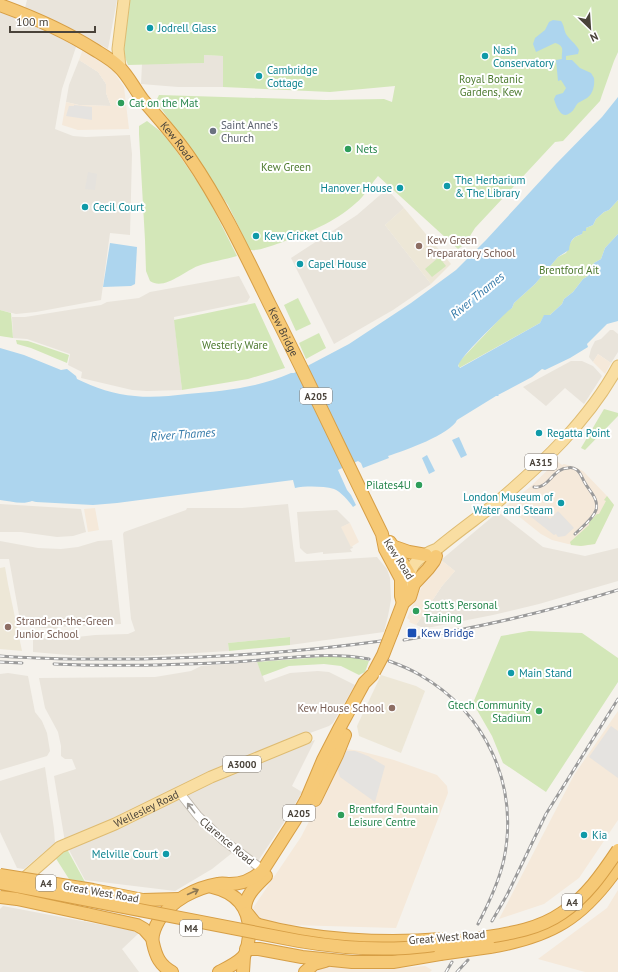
<svg xmlns="http://www.w3.org/2000/svg" width="618" height="972" viewBox="0 0 618 972" font-family="'PT Sans',sans-serif">
<style>
.residential{fill:#e9e4db}
.commercial{fill:#f5e9da}
.industrial{fill:#e5e2dd}
.education{fill:#ede7d7}
.green{fill:#d3e7b8}
.parking{fill:#e5e3e0}
.water{fill:#add5ee}
.lines{fill:none;stroke-linecap:round;stroke-linejoin:round}
.minor-casing{stroke:#c1baaf;stroke-width:10}
.major-casing{stroke:#debb71;stroke-width:13}
.highway-casing{stroke:#d69e45;stroke-width:14}
.minor{stroke:#fff;stroke-width:8}
.major{stroke:#f9dea2;stroke-width:11}
.highway{stroke:#f6c976;stroke-width:12}
.rail-casing{stroke:#9a9a9a;stroke-width:3}
.rail{stroke:#fff;stroke-width:1.5;stroke-dasharray:4.5;stroke-linecap:butt}
.highway-bridge-casing{stroke:#d69e45;stroke-width:14;stroke-linecap:butt}
.highway-bridge{stroke:#f6c976;stroke-width:12}
.oneway{stroke:#9b9893}
.oneway2{stroke:#8f7952}
.culture-dot{fill:#0f9aa8;stroke:#fff;stroke-width:1.5}
.leisure-dot{fill:#2e9e5b;stroke:#fff;stroke-width:1.5}
.worship-dot{fill:#6b7280;stroke:#fff;stroke-width:1.5}
.education-dot{fill:#8d6e63;stroke:#fff;stroke-width:1.5}
.transit-dot{fill:#1a4fb4;stroke:#fff;stroke-width:1.5}
.labels{text-anchor:middle;dominant-baseline:central;stroke-width:4;stroke-linejoin:round;paint-order:stroke}
.shield{fill:#fff;stroke:#807b75;stroke-width:1}
.shield-label{font-size:10px;font-weight:bold;fill:#4a433a}
.culture-label{font-size:11px;fill:#0d838f;stroke:#fff;text-anchor:start}
.park-label{font-size:11px;fill:#4d7a2f;stroke:#fff}
.leisure-label{font-size:11px;fill:#27864d;stroke:#fff;text-anchor:start}
.worship-label{font-size:11px;fill:#5b616d;stroke:#fff;text-anchor:start}
.street-label{font-size:11px;fill:#4a433a;stroke:#fff}
.education-label{font-size:11px;fill:#785e54;stroke:#fff;text-anchor:start}
.transit-label{font-size:11px;fill:#164399;stroke:#fff;text-anchor:start}
.water-label{font-size:12px;font-style:italic;fill:#357aa9;stroke:#fff}
</style>
<rect width="100%" height="100%" fill="#f5f2ec"/>
<g class="residential">
<polygon points="27,0 117,0 108,49 80,33 25,8"/>
<polygon points="0,12 34,24 76,47 62,89 55,129 73,136 86,137 130,135 132,154 130,235 110,233 101,300 36,312 16,314 0,310"/>
<polygon points="204,55 223,56 223,87 178,87 141,84 142,64 204,63"/>
<polygon points="79,60 98,72 106,84 106,93 111,106 79,105 66,102 69,85"/>
<polygon points="387,189 404,208 385,225 431,284 393,310 334,344 291,258 357,215"/>
<polygon points="239,276 250,297 247,302 174,317 182,390 147,391 132,390 81,378 82,372 68,365 70,354 27,339 13,338 12,317 25,317 81,308 101,305 107,302 139,298 150,292"/>
<polygon points="610,330 613,330 618,334 618,352 611,363 598,354 593,362 589,357 591,349 595,341 601,339"/>
<polygon points="571,361 582,361 593,366 602,376 584,404 565,388 546,406 523,387"/>
<polygon points="0,504 81,509 86,532 73,536 57,537 21,532 0,532"/>
<polygon points="288,504 295,562 377,557 387,569 390,578 391,600 388,616 384,632 290,645 289,637 228,643 229,651 145,656 91,657 33,652 33,640 36,638 59,639 95,635 128,634 135,631 131,619 123,534 124,532 186,510 187,508 242,508"/>
<polygon points="337,510 350,523 342,527 353,548 350,549 352,552 323,554 323,552 307,554 304,552 300,548 297,512"/>
<polygon points="498,512 543,547 585,556 618,548 618,581 539,604 493,615 432,627 424,628 416,625 442,586 455,571 441,560"/>
<polygon points="112,540 121,624 58,627 57,629 21,626 9,559 0,559 0,541 38,548 61,549 78,547 98,541"/>
<polygon points="257,662 265,682 290,673 318,671 329,672 355,685 333,723 329,726 261,751 204,774 166,794 65,842 54,776 76,769 72,759 65,759 61,756 61,746 58,732 45,708 39,678 155,677 191,671 201,666"/>
<polygon points="8,673 28,676 35,712 42,721 47,733 50,751 47,756 0,770 0,674"/>
<polygon points="315,740 292,786 302,792 288,816 258,861 225,837 200,815 187,796 187,793 277,754"/>
<polygon points="45,767 54,829 55,843 24,869 17,868 0,832 0,781"/>
<polygon points="178,799 195,820 232,853 212,869 175,891 85,880 68,848 130,824"/>
<polygon points="3,906 140,932 122,949 139,972 0,972 0,909"/>
</g>
<g class="commercial">
<polygon points="83,49 106,64 114,72 124,87 129,129 78,130 62,125 66,102 79,105 111,106 106,93 106,84 98,72 79,60"/>
<polygon points="598,354 611,363 605,374 593,362"/>
<polygon points="557,461 562,465 564,464 575,467 583,471 607,496 614,505 595,544 581,546 568,544 552,540 541,534 507,507 507,505 530,487"/>
<polygon points="95,508 99,530 88,532 84,509"/>
<polygon points="350,523 359,542 351,547 341,527"/>
<polygon points="441,560 455,571 442,586 416,625 409,622 410,620 407,618 425,580"/>
<polygon points="618,711 618,820 579,878 544,904 499,919 574,775"/>
<polygon points="347,749 360,751 394,760 437,775 447,786 448,793 396,928 291,925 260,919 253,908 301,837 323,794 339,755"/>
<polygon points="618,890 618,972 585,972 538,959 607,908"/>
<polygon points="326,966 388,969 425,966 432,970 430,972 314,972"/>
</g>
<polygon class="industrial" points="88,172 97,174 95,190 85,189"/>
<g class="education">
<polygon points="404,208 451,264 431,284 385,225"/>
<polygon points="5,567 8,584 22,651 0,649 0,568"/>
<polygon points="381,675 416,686 425,691 401,753 359,736 357,726"/>
</g>
<g class="green">
<path d="M130,0h488v52l-4,9 -12,34 -2,6 -37,40 -8,1 -80,86 -10,16 -7,5 -80,-73c-8,9 -13,20 -22,27 -23,21 -48,29 -76,40 -10,3 -20,8 -30,7l-22,-45 -72,-104 3,-6 167,5 58,-1 8,3 3,-16 -65,6 -107,-5v-31l-19,-1v8l-76,2 -5,-13z"/>
<path d="M147,121l13,10 13,15 34,50 30,60c-12,4 -26,5 -39,10 -14,5 -34,25 -48,15l-4,-10 -1,-31 -6,-106v-8z"/>
<polygon points="618,200 618,234 605,248 601,259 594,263 588,276 583,279 573,292 564,299 562,304 550,315 544,316 540,323 459,368 458,363 508,310 512,308 514,303 535,284 558,257 566,253 569,248 569,244 575,237 582,234 582,232 586,228 593,225 596,219 604,212 609,210"/>
<polygon points="439,257 446,266 432,277 425,269"/>
<polygon points="298,298 311,324 296,331 284,305"/>
<polygon points="255,303 285,368 248,379 182,390 174,320"/>
<polygon points="0,310 11,313 13,338 0,336"/>
<polygon points="319,333 326,348 306,359 299,343"/>
<polygon points="16,340 28,341 69,355 67,363 31,348 17,344"/>
<polygon points="604,409 618,413 618,416 585,450 581,448"/>
<polygon points="607,496 614,505 595,544 581,546 571,545 570,542 589,525 589,522 597,514 599,514 606,501 604,500"/>
<polygon points="529,631 582,633 618,658 618,682 546,792 503,763 492,736 473,703 501,636"/>
<polygon points="290,637 290,645 229,651 228,643"/>
<polygon points="334,656 351,657 369,661 365,672 359,675 341,666 324,664 289,666 262,676 257,662"/>
<polygon points="67,849 85,882 69,879 55,857 60,852"/>
</g>
<g class="parking">
<polygon points="74,105 92,107 92,120 66,116 69,106 74,106"/>
<polygon points="538,508 550,519 558,511 574,528 565,536 558,537 556,534 554,535 530,516"/>
<polygon points="611,726 618,731 618,778 589,757"/>
<polygon points="347,751 355,751 368,756 385,766 375,802 340,777 337,767 341,755"/>
</g>
<g class="water">
<path d="M553,20l8,1c3,4 3,9 5,13 3,5 10,10 13,16l-1,4 -12,2v4h6l8,8 11,5 3,5c1,7 -1,16 -7,20 -3,2 -6,3 -9,5 -3,3 -4,8 -8,10 -9,7 -14,-7 -16,-14l2,-4 7,-2 3,-5 -5,-8 -3,1 -2,-21 6,-1c-1,-7 4,-13 -7,-16l-19,9 -3,-8 2,-6 10,-8 4,-8z"/>
<path d="M618,97v103l-9,10 -5,2 -8,7 -3,6 -7,3v3h-3l-1,3c-9,3 -12,6 -13,16l-11,7 -23,27 -21,19 -2,5 -4,3c-10,10 -47,45 -50,55l2,2 80,-45 4,-8h6l12,-11 2,-5 9,-7 10,-13 5,-3 6,-13 7,-4 4,-11 13,-14v87l-11,3 -20,20 1,3 -18,11 -25,12 -3,-1 -10,8 -34,18 1,1h-3l-39,24c-6,14 -53,31 -69,36l1,2 -26,10 -2,-5 -3,-2 -18,8 -2,1 9,20 4,5 5,10 -3,2c-5,-7 -12,-15 -19,-18 -11,-3 -29,-3 -39,-1l-2,-8 -176,23 -24,2 -57,-3 -4,-1c-9,4 -23,0 -32,-1v-152l24,7 37,15 6,-1 9,7 1,3c17,8 38,16 58,17 17,2 35,0 52,-2 35,-3 71,-6 104,-21h3l55,-29 62,-41 45,-33 30,-30 69,-75 47,-48z"/>
<polygon points="110,243 137,247 135,284 131,286 103,287"/>
<polygon points="459,437 467,455 461,458 452,440"/>
<polygon points="427,455 435,471 429,474 422,458"/>
</g>
<g class="lines">
<g class="minor-casing">
<polyline id="minor" points="179,792 198,816 223,840 263,870"/>
</g>
<g class="major-casing">
<g id="major">
<polyline points="120,67 118,49 124,0"/>
<path d="M408,581c1,-4 2,-9 4,-13 4,-9 16,-16 25,-19 19,-16 39,-30 58,-45 46,-39 94,-84 123,-138"/>
<path id="s1" d="M19,883l41,-36 55,-23 96,-47 95,-39"/>
</g>
</g>
<g class="highway-casing">
<g id="highway">
<path id="s2" d="M0,5c33,12 65,26 95,45 8,5 17,10 24,17 9,8 16,23 24,33 16,19 33,37 47,58 31,45 55,96 79,145 39,76 75,154 113,231l3,15 16,30v17l2,7"/>
<polyline points="390,542 413,580 414,584"/>
<polyline points="392,546 409,552 426,555"/>
<polyline points="392,632 403,603 410,597 414,584 428,569 434,561 436,556"/>
<polyline points="315,800 337,755 345,735"/>
<path d="M212,887c26,6 39,22 37,49 -1,7 -2,17 -6,21 -7,7 -16,11 -24,15"/>
<polyline points="93,890 143,900 179,899"/>
<path d="M245,909c0,-14 12,-24 21,-33"/>
<path d="M247,913l8,10 4,2c55,15 125,19 183,14"/>
<polyline points="87,914 137,925 144,929 152,938"/>
<path d="M490,947c61,-10 93,-29 128,-80"/>
<polyline points="246,949 259,949 302,957 352,962 393,962 440,954"/>
<path d="M172,972c-12,-7 -16,-15 -19,-29 -2,-8 2,-16 6,-23 13,-20 36,-32 59,-36 4,-1 8,0 12,0 14,0 24,-5 33,-14l32,-50 12,-22 16,-38 17,-33 24,-44 8,-8"/>
<polyline points="243,972 244,956"/>
<polyline points="305,972 314,964 325,961"/>
</g>
</g>
<use href="#minor" class="minor"/>
<use href="#major" class="major"/>
<use href="#highway" class="highway"/>
<g class="rail-casing">
<g id="rail">
<path d="M534,487c15,2 19,-19 34,-19 3,-1 6,0 9,2 4,3 5,8 8,13 5,9 14,16 11,27 -3,9 -14,17 -21,24"/>
<path d="M404,640c72,-12 144,-28 214,-50"/>
<path d="M0,656c47,4 95,3 142,3 80,-2 160,-7 239,-18"/>
<path d="M389,661c11,4 21,8 31,14 66,38 99,109 84,184 -5,23 -15,44 -26,65"/>
<polyline points="0,662 22,663"/>
<path d="M54,664c60,3 121,1 182,-2 44,-3 89,-11 133,-3"/>
<polyline points="492,921 507,895 546,814 618,699"/>
<polyline points="446,972 452,962"/>
<polyline points="457,972 468,960"/>
</g>
</g>
<use href="#rail" class="rail"/>
<g class="highway-bridge-casing">
<g id="highway-bridge">
<polyline points="374,672 383,655 392,632"/>
<polyline points="0,875 93,890"/>
<path d="M0,883l299,58c35,6 70,9 106,7 23,-1 47,-6 70,-9 30,-5 61,-8 87,-26 24,-16 40,-39 56,-63"/>
<polyline points="0,897 17,899 87,914"/>
<polyline points="440,954 490,947"/>
</g>
</g>
<use href="#highway-bridge" class="highway-bridge"/>
</g>
<defs><path id="oneway-shaft" d="M-6 0H5M1.5-3L5.5 0L1.5 3" fill="none" stroke-width="1.6" stroke-linecap="round" stroke-linejoin="round"/></defs>
<use class="oneway" href="#oneway-shaft" transform="translate(191 808) rotate(-127)"/>
<use class="oneway2" href="#oneway-shaft" transform="translate(193 892) rotate(-24)"/>
<g class="culture-dot">
<circle cx="150" cy="28" r="4"/>
<circle cx="485" cy="56" r="4"/>
<circle cx="259" cy="76" r="4"/>
<circle cx="447" cy="186" r="4"/>
<circle cx="400" cy="188" r="4"/>
<circle cx="85" cy="207" r="4"/>
<circle cx="256" cy="236" r="4"/>
<circle cx="300" cy="264" r="4"/>
<circle cx="539" cy="433" r="4"/>
<circle cx="561" cy="503" r="4"/>
<circle cx="511" cy="673" r="4"/>
<circle cx="584" cy="835" r="4"/>
<circle cx="166" cy="854" r="4"/>
</g>
<g class="leisure-dot">
<circle cx="121" cy="103" r="4"/>
<circle cx="348" cy="149" r="4"/>
<circle cx="419" cy="485" r="4"/>
<circle cx="416" cy="611" r="4"/>
<circle cx="539" cy="711" r="4"/>
<circle cx="341" cy="815" r="4"/>
</g>
<circle class="worship-dot" cx="213" cy="131" r="4"/>
<g class="education-dot">
<circle cx="419" cy="246" r="4"/>
<circle cx="8" cy="627" r="4"/>
<circle cx="392" cy="708" r="4"/>
</g>
<rect class="transit-dot" x="407" y="628" width="10" height="10" rx="2"/>
<g class="labels">
<g class="shield">
<rect x="300" y="388" width="32" height="16" rx="3"/>
<rect x="525" y="454" width="32" height="16" rx="3"/>
<rect x="223" y="756" width="38" height="16" rx="3"/>
<rect x="283" y="805" width="32" height="16" rx="3"/>
<rect x="36" y="875" width="20" height="16" rx="3"/>
<rect x="562" y="894" width="20" height="16" rx="3"/>
<rect x="180" y="920" width="22" height="16" rx="3"/>
</g>
<g class="shield-label">
<text x="316" y="396">A205</text>
<text x="541" y="462">A315</text>
<text x="242" y="764">A3000</text>
<text x="299" y="813">A205</text>
<text x="46" y="883">A4</text>
<text x="572" y="902">A4</text>
<text x="191" y="928">M4</text>
</g>
<g class="culture-label">
<text x="158" y="28">Jodrell Glass</text>
<text x="493" y="50">Nash<tspan x="493" dy="13">Conservatory</tspan></text>
<text x="267" y="70">Cambridge<tspan x="267" dy="13">Cottage</tspan></text>
<text x="455" y="180">The Herbarium<tspan x="455" dy="13">&amp; The Library</tspan></text>
<text x="392" y="188" text-anchor="end">Hanover House</text>
<text x="93" y="207">Cecil Court</text>
<text x="264" y="236">Kew Cricket Club</text>
<text x="308" y="264">Capel House</text>
<text x="547" y="433">Regatta Point</text>
<text x="553" y="497" text-anchor="end">London Museum of<tspan x="553" dy="13">Water and Steam</tspan></text>
<text x="519" y="673">Main Stand</text>
<text x="592" y="835">Kia</text>
<text x="158" y="854" text-anchor="end">Melville Court</text>
</g>
<g class="park-label">
<text x="491" y="79">Royal Botanic<tspan x="491" dy="13">Gardens, Kew</tspan></text>
<text x="286" y="167">Kew Green</text>
<text x="569" y="270">Brentford Ait</text>
<text x="235" y="345">Westerly Ware</text>
</g>
<g class="leisure-label">
<text x="129" y="103">Cat on the Mat</text>
<text x="356" y="149">Nets</text>
<text x="411" y="485" text-anchor="end">Pilates4U</text>
<text x="424" y="605">Scott's Personal<tspan x="424" dy="13">Training</tspan></text>
<text x="531" y="705" text-anchor="end">Gtech Community<tspan x="531" dy="13">Stadium</tspan></text>
<text x="349" y="809">Brentford Fountain<tspan x="349" dy="13">Leisure Centre</tspan></text>
</g>
<g class="worship-label">
<text x="221" y="125">Saint Anne's<tspan x="221" dy="13">Church</tspan></text>
</g>
<g class="street-label">
<text stroke="none"><textPath href="#s2" startOffset="229">Kew Road</textPath></text>
<text stroke="none"><textPath href="#s2" startOffset="448">Kew Bridge</textPath></text>
<text transform="translate(399 559) rotate(57)">Kew Road</text>
<text stroke="none"><textPath href="#s1" startOffset="149">Wellesley Road</textPath></text>
<text transform="translate(227 841) rotate(40)">Clarence Road</text>
<text transform="translate(101 892) rotate(10)">Great West Road</text>
<text transform="translate(447 937) rotate(-5)">Great West Road</text>
</g>
<g class="education-label">
<text x="427" y="240">Kew Green<tspan x="427" dy="13">Preparatory School</tspan></text>
<text x="16" y="621">Strand-on-the-Green<tspan x="16" dy="13">Junior School</tspan></text>
<text x="384" y="708" text-anchor="end">Kew House School</text>
</g>
<g class="transit-label">
<text x="421" y="633">Kew Bridge</text>
</g>
<g class="water-label">
<text transform="translate(477 295) rotate(-39)">River Thames</text>
<text transform="translate(183 434) rotate(-4)">River Thames</text>
</g>
</g>
<g transform="translate(590 28) rotate(155)" stroke="#ffffff" stroke-width="3" paint-order="stroke">
<path d="M0-3L7 15L0 10L-7 15Z" fill="#4a433a"/>
<text y="-6" font-size="11" font-weight="bold" text-anchor="middle" fill="#4a433a">N</text>
</g>
<path d="M10 26v6h85v-6" fill="none" stroke="#4a433a" stroke-width="2"/>
<text x="16" y="26" font-size="12" fill="#4a433a" stroke="#ffffff" stroke-width="3" paint-order="stroke">100 m</text>
</svg>
